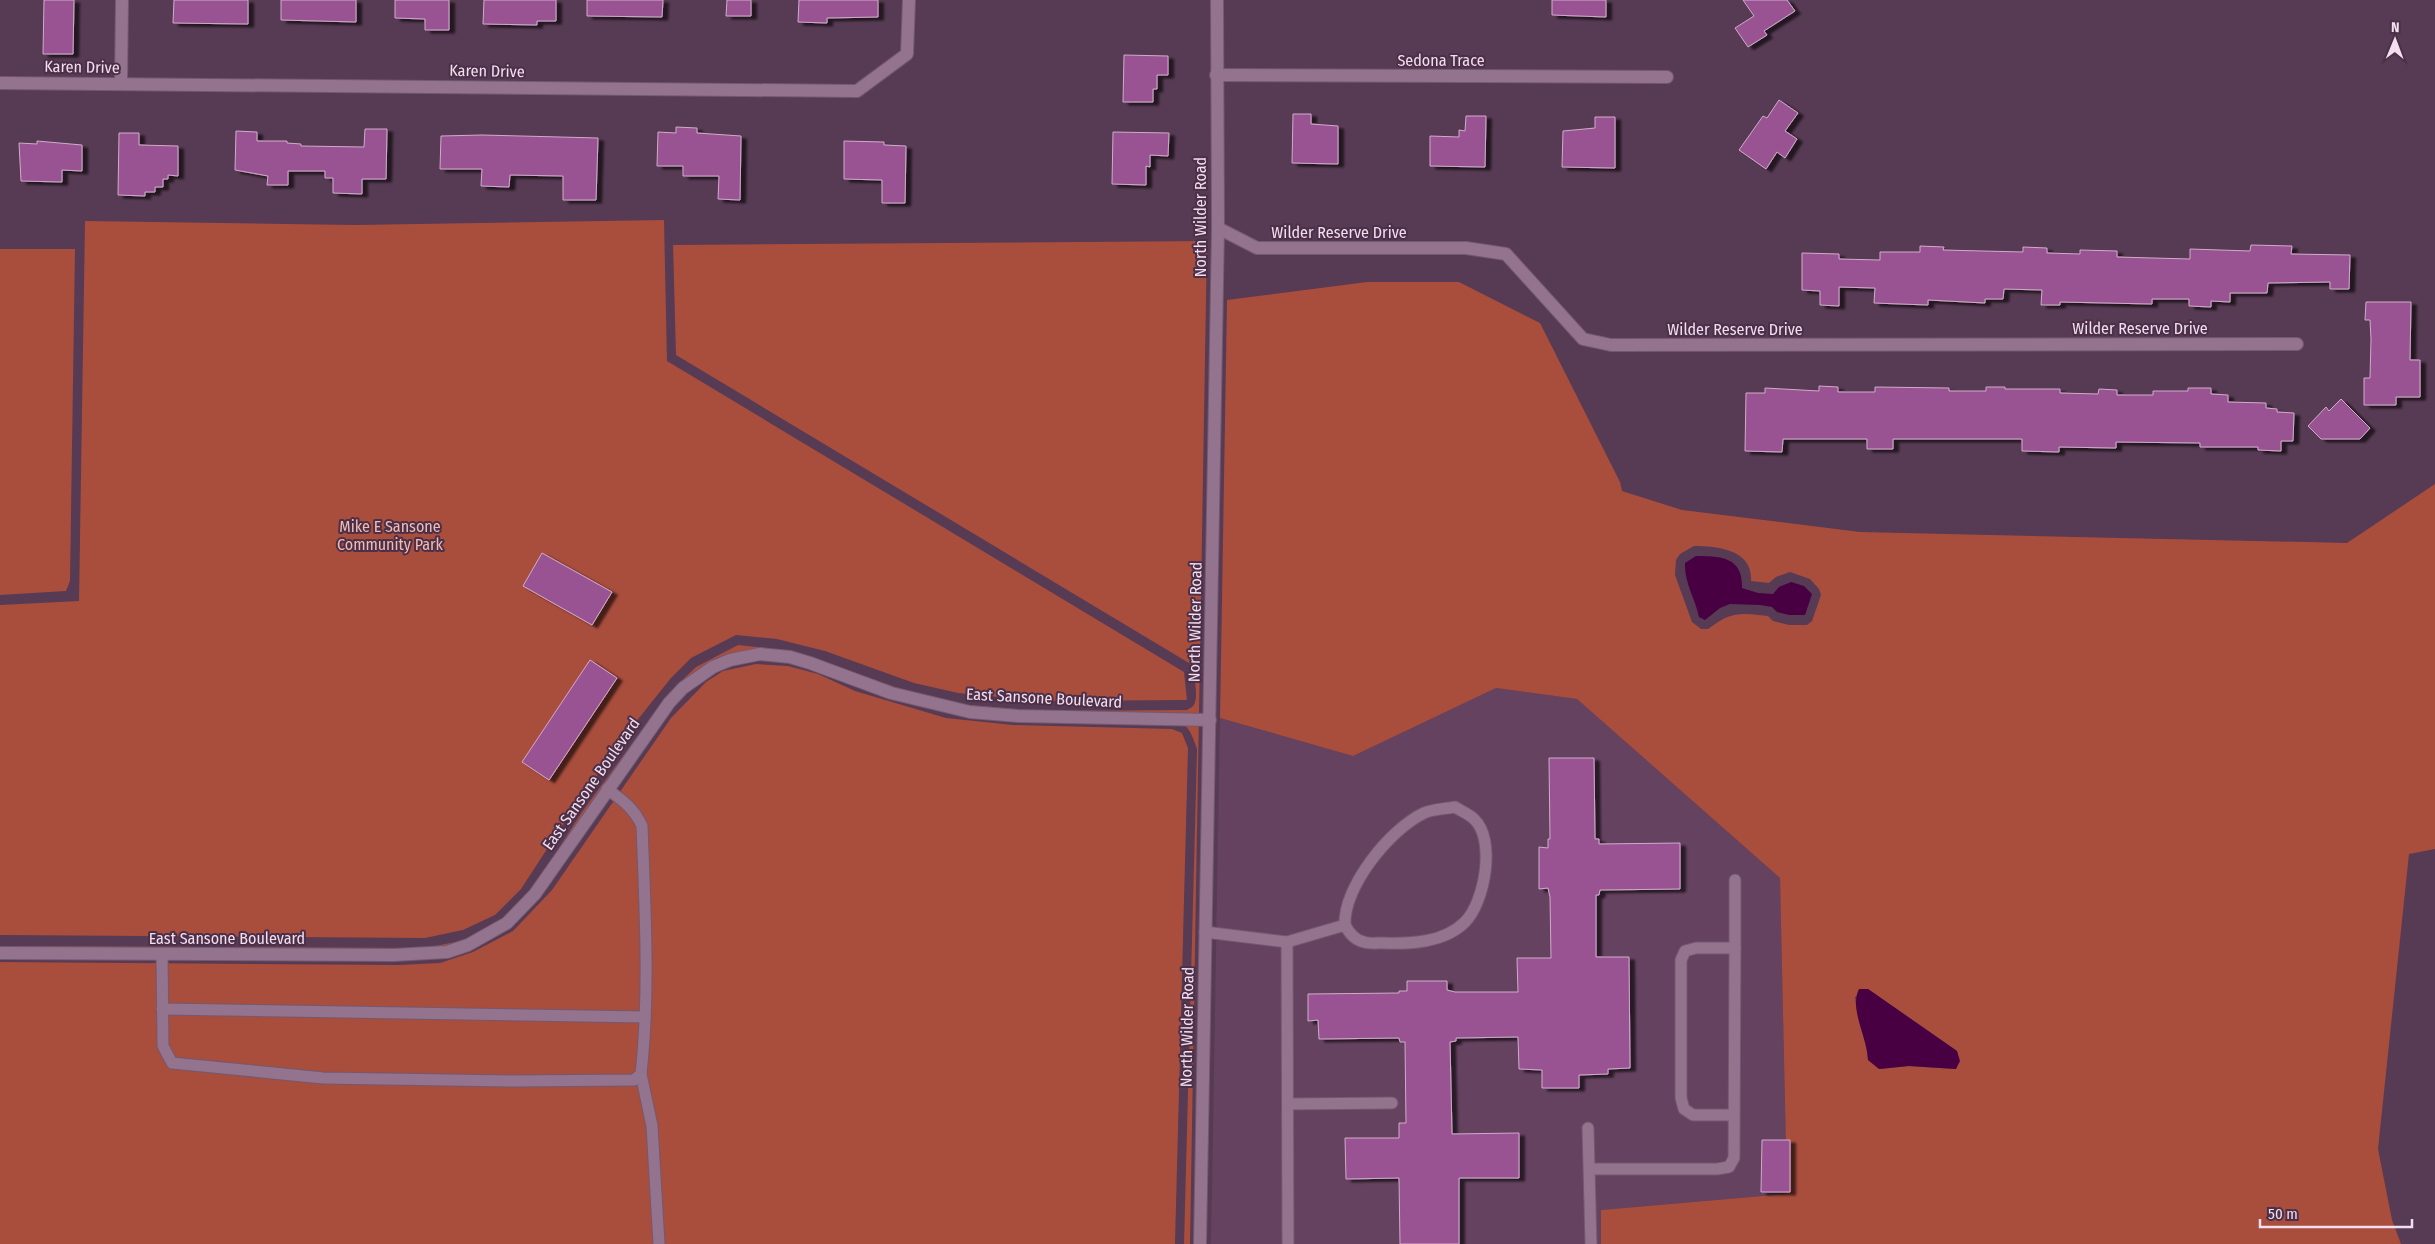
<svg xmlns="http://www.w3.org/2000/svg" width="2435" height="1244" viewBox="0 0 2435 1244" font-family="'Fira Sans Condensed',sans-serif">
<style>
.built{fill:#654260}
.green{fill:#a94d3d;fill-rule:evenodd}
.water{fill:#480043}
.building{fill:#9a5292;stroke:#cfacca;filter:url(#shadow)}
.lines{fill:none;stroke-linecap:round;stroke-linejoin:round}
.service-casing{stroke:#73596f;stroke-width:13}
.minor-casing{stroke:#73596f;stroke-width:14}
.tertiary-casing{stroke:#73596f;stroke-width:14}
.service{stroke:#94738f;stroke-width:11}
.minor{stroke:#94738f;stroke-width:12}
.tertiary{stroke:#94738f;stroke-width:12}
.labels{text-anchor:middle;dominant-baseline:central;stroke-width:4;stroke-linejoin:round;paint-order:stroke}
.street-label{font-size:16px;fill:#f2dfee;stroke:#4c2f48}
.park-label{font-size:16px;fill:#f0bcb1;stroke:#4c2f48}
</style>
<defs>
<filter id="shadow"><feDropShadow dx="5.5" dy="3" stdDeviation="1" flood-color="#0009"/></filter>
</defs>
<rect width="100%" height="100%" fill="#573a53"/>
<polygon class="built" points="1496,688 1577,699 1780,878 1787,1194 1601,1210 1601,1244 1211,1244 1220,718 1353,756"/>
<g class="green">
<polygon points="664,220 667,361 1184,672 1187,700 1042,701 958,693 914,683 825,651 777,639 736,635 691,658 671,678 635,723 575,806 521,889 495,915 463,930 425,938 0,935 0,605 79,601 85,221 355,225"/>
<path d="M1207,241l-17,1003h-6l13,-495c-6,-17 -8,-24 -25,-31 -71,-1 -156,3 -225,-10 -30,-6 -60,-16 -88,-26 -45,-17 -88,-40 -137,-21 -28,11 -52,43 -69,66 -28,37 -53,75 -79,113 -19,28 -40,62 -67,82 -31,24 -70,30 -108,33l-399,-4v-5l425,2 41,-8 34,-18 29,-27 53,-83 60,-82 35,-45 19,-18 42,-22 38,4 47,12 89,32 45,11 85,7 145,-1c3,-2 7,-3 8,-8 3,-8 -1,-33 -6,-39l-513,-308 -3,-110z"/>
<polygon points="0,249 75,249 70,581 66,591 0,595"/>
<path d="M1367,282h92l81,41 80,159 2,9 60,19 178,22 487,11 88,-59v365l-26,5 -31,295 14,71 9,24h-800v-34l186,-16 -7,-316 -203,-179 -81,-11 -143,68 -133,-38 7,-418zM1694,546c24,0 59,4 57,35l18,2 7,-6 14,-5 20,7 9,10 2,6 -9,26 -5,4h-18l-16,-4 -5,-5c-29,-3 -36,-5 -60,13h-7l-9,-7 -17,-47 1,-15 4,-6zM1868,989l89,62 -1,18 -47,-3 -29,3 -12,-9c-1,-22 -11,-41 -13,-63z"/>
<polygon points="756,664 788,666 818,674 855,691 946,718 1013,725 1172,729 1182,733 1188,748 1175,1244 0,1244 0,962 399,965 440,963 473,952 513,931 552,890 671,718 706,682 723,671"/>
</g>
<g class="water">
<path d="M1696,556c27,0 47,2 46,32l16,5 15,1 6,-7 12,-5 13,4 8,8 -7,21h-16l-12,-3 -5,-5 -12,-2 -30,-1 -10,4 -15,12 -6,-3c-4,-19 -15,-35 -14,-54z"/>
<path d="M1859,989h9l89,62 3,10 -4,8 -47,-3 -30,3 -11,-9c-1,-24 -19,-51 -9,-71z"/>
</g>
<g class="building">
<polygon points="44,0 74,0 73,54 43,54"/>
<polygon points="174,0 248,0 248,24 173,23"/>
<polygon points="281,0 356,0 356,22 281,20"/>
<polygon points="395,0 449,0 449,30 425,30 425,19 395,18"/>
<polygon points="484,0 556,0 556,21 537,21 537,25 483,24"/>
<polygon points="587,0 663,0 662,17 587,16"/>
<polygon points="727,0 751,0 751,16 726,16"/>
<polygon points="799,0 878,0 878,17 827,18 827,23 798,22"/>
<polygon points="1552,0 1606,0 1606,17 1552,15"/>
<polygon points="1743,0 1787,0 1795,11 1764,31 1767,35 1748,47 1735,28 1754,16"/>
<polygon points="1124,55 1168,56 1168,75 1157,75 1157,89 1153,89 1153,102 1123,102"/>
<polygon points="1779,100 1798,113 1785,131 1797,139 1785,158 1777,152 1766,169 1739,150 1763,116 1767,118"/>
<polygon points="1293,114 1311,114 1311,124 1338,126 1338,164 1292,163"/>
<polygon points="1466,116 1486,116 1485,167 1430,166 1430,136 1459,137 1459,130 1465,131"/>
<polygon points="1595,117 1615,117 1615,168 1562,167 1563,131 1595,128"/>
<polygon points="676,127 697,128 697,133 741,136 740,200 718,199 719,176 683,176 683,166 657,166 658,132 676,133"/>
<polygon points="365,129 387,129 386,179 362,179 362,194 333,193 333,178 325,178 325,171 288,171 288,185 267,185 268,176 235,170 236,131 257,132 257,141 287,141 287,143 301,144 301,146 364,147"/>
<polygon points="1113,132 1169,133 1168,156 1150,155 1150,167 1146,166 1146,185 1112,184"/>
<polygon points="119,133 139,133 139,145 178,146 178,176 168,175 168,179 163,179 163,187 155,187 155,192 145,192 145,196 118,195"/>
<polygon points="482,135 598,138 596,200 563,200 563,176 510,175 509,187 481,186 482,169 440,169 441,136"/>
<polygon points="37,141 82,145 82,171 62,170 62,182 21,181 19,143 37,144"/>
<polygon points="844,141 884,142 884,145 906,146 905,203 882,203 882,180 844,179"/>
<polygon points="2251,245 2292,246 2291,254 2350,255 2349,289 2330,289 2330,282 2268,283 2267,293 2230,293 2230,302 2211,301 2211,307 2189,306 2189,299 2152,299 2152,304 2060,302 2060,305 2041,305 2042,290 2004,289 2003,299 1985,299 1985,303 1928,300 1928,305 1874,303 1875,288 1839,287 1839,306 1820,305 1820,291 1802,290 1802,253 1839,254 1839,259 1880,260 1880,252 1920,252 1920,246 1944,247 1943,250 2023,252 2023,247 2047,248 2047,253 2080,254 2080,250 2117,251 2117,257 2190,259 2190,249 2250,251"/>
<polygon points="2366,302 2411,302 2410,360 2420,360 2420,397 2396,397 2396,405 2364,405 2364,378 2370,378 2371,339 2370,320 2365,320"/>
<polygon points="1819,386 1838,387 1838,392 1875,392 1875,387 1949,388 1949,391 1986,391 1986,387 2005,387 2005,389 2060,389 2060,393 2098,394 2099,389 2117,390 2117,395 2153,395 2153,391 2188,391 2188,388 2211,388 2211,394 2228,395 2228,402 2266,403 2266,408 2277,409 2277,412 2294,413 2293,441 2281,441 2281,451 2258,450 2258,447 2200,447 2200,443 2116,442 2116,448 2059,447 2059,452 2022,451 2022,439 1893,439 1893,449 1867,449 1867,439 1783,439 1782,452 1745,451 1746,393 1765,393 1765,388 1819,391"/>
<polygon points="2341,399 2370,428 2360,439 2321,439 2308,426 2326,407 2329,411"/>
<polygon points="542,553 612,592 592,625 523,586"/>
<polygon points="590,660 617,678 549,780 522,762"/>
<polygon points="1549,758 1594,758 1595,839 1599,839 1599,844 1680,843 1680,889 1600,890 1599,895 1596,895 1596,957 1629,957 1630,1068 1608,1069 1608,1074 1579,1075 1579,1088 1542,1088 1542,1070 1519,1069 1518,1037 1456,1038 1456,1041 1450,1042 1452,1134 1519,1133 1519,1178 1459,1178 1459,1244 1400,1244 1399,1178 1346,1179 1345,1138 1399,1138 1399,1123 1406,1123 1405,1042 1400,1042 1399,1038 1319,1039 1318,1020 1308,1021 1308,994 1399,993 1399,991 1407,991 1407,981 1447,981 1447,990 1455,992 1518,992 1517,958 1551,958 1550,897 1548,888 1539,889 1539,847 1548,848 1548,839 1550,839"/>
<polygon points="1762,1140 1790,1140 1790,1192 1761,1192"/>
</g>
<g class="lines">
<g class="service-casing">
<g id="service">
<polyline points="1205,932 1287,942 1288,1244"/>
<path d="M1287,942l58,-17c-2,-38 45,-96 79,-112 9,-4 21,-4 31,-6 6,4 14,7 19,12 22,20 11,83 -9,103 -21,21 -55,22 -82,21 -6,0 -14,1 -19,-1 -10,-2 -15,-9 -19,-17"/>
<polyline points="1735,948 1735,880"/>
<path d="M162,954l1,92 9,17 151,15 189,3 122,-1 7,-6c9,-82 4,-166 1,-248 -8,-18 -20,-26 -35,-37"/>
<polyline points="162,1009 645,1017"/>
<polyline points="641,1074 652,1126 659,1244"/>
<polyline points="1288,1104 1392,1103"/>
<polyline points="1588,1128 1591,1244"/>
<polyline points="1590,1169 1717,1169 1729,1167 1734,1158 1735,948 1696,948 1685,951 1681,960 1681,1098 1684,1109 1693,1115 1734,1115"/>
</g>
</g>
<g class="minor-casing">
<g id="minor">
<polyline points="1216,75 1667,77"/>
<polyline points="0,83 857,91 907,54 909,0"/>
<polyline points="121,84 122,0"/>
<polyline points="1218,228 1257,248 1466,248 1506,254 1583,339 1611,345 2297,344"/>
<polyline points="0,953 394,955 447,952 468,945 507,923 535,894 669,703 683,688 713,667 730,660 760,654 790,657 810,663 891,693 970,712 1018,716 1210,720"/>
</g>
</g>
<g class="tertiary-casing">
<polyline id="tertiary" points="1200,1244 1218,228 1217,0"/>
</g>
<use href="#service" class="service"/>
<use href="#minor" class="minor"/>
<use href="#tertiary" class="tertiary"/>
</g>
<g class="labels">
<g class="street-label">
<text x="1441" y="60">Sedona Trace</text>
<text transform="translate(82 67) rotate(1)">Karen Drive</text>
<text transform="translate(487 71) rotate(1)">Karen Drive</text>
<text transform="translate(1200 217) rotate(-90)">North Wilder Road</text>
<text x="1339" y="232">Wilder Reserve Drive</text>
<text x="2140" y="328">Wilder Reserve Drive</text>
<text x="1735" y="329">Wilder Reserve Drive</text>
<text transform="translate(1195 622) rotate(-89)">North Wilder Road</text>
<text transform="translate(1044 698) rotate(3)">East Sansone Boulevard</text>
<text transform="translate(591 784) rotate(-55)">East Sansone Boulevard</text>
<text x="227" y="938">East Sansone Boulevard</text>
<text transform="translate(1187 1027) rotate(-89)">North Wilder Road</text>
</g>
<g class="park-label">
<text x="390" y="526">Mike E Sansone<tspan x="390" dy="18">Community Park</tspan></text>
</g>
</g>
<g transform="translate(2395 40) rotate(1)" stroke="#4c2f48" stroke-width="4" paint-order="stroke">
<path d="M0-4L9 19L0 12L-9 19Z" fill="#f2dfee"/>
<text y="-8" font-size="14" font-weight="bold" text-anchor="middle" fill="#f2dfee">N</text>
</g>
<path d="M2260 1219v8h152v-8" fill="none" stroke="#f2dfee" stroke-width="2.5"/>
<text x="2268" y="1219" font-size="15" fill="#f2dfee" stroke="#4c2f48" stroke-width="4" paint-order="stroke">50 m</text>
</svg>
